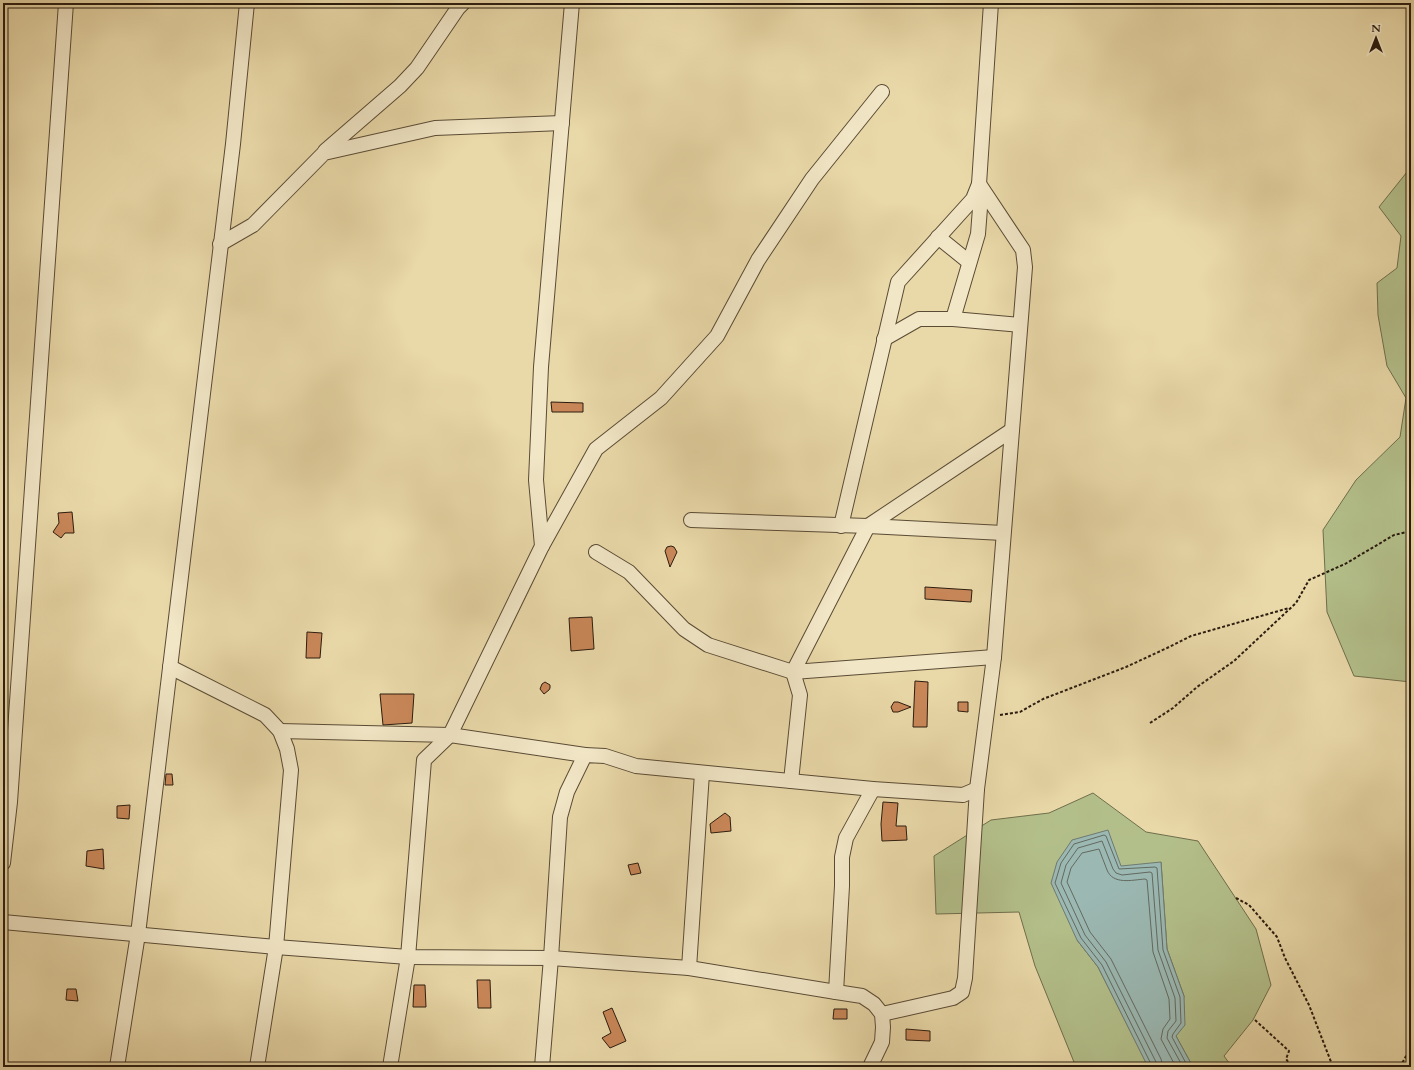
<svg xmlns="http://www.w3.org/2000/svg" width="1414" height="1070" viewBox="0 0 1414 1070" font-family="Cardo,serif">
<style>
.green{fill:#b3bf8a;stroke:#6f6e4c}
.water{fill:#9bb8b2;stroke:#6e7a71}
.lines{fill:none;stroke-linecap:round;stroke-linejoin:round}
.shore{stroke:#636a60;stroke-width:1}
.building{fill:#c98758;stroke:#2b1c0f}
.street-casing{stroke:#5a4b35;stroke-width:16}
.path{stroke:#2b1c0f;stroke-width:2;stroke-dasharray:3 2;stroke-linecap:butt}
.street{stroke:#f1e6c6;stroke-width:14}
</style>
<rect width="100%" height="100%" fill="#e9d8a8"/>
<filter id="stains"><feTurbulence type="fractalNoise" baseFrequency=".005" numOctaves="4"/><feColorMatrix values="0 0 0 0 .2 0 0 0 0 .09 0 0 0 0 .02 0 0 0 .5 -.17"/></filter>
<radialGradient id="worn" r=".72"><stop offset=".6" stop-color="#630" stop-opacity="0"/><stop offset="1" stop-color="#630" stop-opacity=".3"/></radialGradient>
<g class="green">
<polygon points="1411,167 1411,682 1354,676 1327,612 1323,530 1356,480 1400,437 1406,398 1387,366 1378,315 1377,283 1397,268 1401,236 1379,207"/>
<polygon points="1093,793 1146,832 1198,841 1256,929 1271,985 1253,1020 1224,1056 1232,1067 1193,1067 1176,1036 1184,996 1167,949 1161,862 1077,940 1098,967 1149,1067 1076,1067 1035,966 1019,912 936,914 934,856 991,820 1049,813"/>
</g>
<polygon class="water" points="1108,830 1121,866 1161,862 1167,949 1184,996 1185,1025 1176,1036 1193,1067 1148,1067 1098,967 1077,940 1051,883 1057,862 1072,840"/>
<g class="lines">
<g class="shore">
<polyline points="1151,1067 1151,1064 1102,965 1081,938 1055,883 1061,863 1074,844 1104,835 1106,836 1119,869 1155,867 1157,868 1163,950 1180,997 1181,1023 1173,1034 1172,1037 1188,1067"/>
<polyline points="1157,1067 1156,1062 1106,962 1085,935 1061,883 1066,865 1078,848 1102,841 1113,869 1116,873 1122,875 1150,872 1152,873 1158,950 1175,998 1176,1021 1168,1031 1167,1038 1183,1067"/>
<path d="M1163,1067l-2,-8 -50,-100 -21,-27 -23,-50 4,-14 11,-15 17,-4c3,7 5,14 8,21 6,15 25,10 38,9l2,1 6,72 16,47 1,20 -7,10 -2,10 15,28"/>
</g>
</g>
<g class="building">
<polygon points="551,402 583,403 583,412 552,412"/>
<polygon points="72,512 74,533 65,533 61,538 53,532 59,523 58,513"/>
<polygon points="671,546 674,547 677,552 670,567 665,551 667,547"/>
<polygon points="925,587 972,590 971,602 925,599"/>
<polygon points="592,617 594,649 571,651 569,618"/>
<polygon points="307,632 322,633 320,658 306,658"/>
<polygon points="915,681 928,682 927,727 913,727"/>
<polygon points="545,682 550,685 550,688 549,690 544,694 540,689 542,684"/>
<polygon points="380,694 414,694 412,723 383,725"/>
<polygon points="894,702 898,702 911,707 898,712 893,712 891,707"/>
<polygon points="958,702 968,702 968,712 958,711"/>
<polygon points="166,774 172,774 173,785 165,785"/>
<polygon points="883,802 898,803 896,826 906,826 907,840 882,841 881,824"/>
<polygon points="130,805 129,819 117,818 117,806"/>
<polygon points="725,813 730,817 731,831 711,833 710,824"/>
<polygon points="103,849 104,869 86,866 87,851"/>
<polygon points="638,863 641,873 631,875 628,865"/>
<polygon points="477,980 490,980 491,1008 478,1008"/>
<polygon points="414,985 425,985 426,1007 413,1007"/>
<polygon points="67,989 76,989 78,1001 66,1000"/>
<polygon points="612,1008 626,1041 610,1048 602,1038 611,1033 603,1012"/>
<polygon points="834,1009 847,1009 847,1019 833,1019"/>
<polygon points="906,1029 930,1031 930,1041 906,1040"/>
</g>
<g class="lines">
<g class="street-casing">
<g id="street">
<polyline points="325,151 400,86 417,68 458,8 463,3"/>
<polyline points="938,237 969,262"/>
<polyline points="220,244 253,225 324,153 435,128 562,123"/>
<polyline points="953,319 978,234 980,208 979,184 991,3"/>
<polyline points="884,339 919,319 953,319 1020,325"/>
<polyline points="691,520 868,526 1003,533"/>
<polyline points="841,526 898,282 973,199 979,184"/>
<polyline points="542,546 596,449 661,398 717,336 758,260 812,179 882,92"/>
<polyline points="596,552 629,572 684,629 708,645 793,672 994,657"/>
<polyline points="170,667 265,715 280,731 287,749 291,770 276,947 257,1067"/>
<polyline points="280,731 450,735 585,755"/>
<polyline points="791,781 800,695 793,672 868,526 1012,430"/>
<polyline points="3,863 10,802 66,3"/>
<polyline points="3,922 276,947 408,957 551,958 689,968 836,992 862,996 874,1004 882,1014 883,1027 882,1042 870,1067"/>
<polyline points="689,968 702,773"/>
<polyline points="836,992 842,886 842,857 846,838 873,789"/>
<polyline points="882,1014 953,998 962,992 965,978 977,789 994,657 1025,267 1023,250 979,184"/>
<polyline points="117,1067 138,934 233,144 247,3"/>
<polyline points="390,1067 408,957 424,760 450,735 542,546 536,480 541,367 572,3"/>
<polyline points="542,1067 551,958 560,817 567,792 585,755 605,756 636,766 873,789 963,795 977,789"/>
</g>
</g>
<g class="path">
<polyline points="1000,715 1020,712 1043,699 1126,667 1167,648 1191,636 1289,608"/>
<polyline points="1150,723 1173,708 1197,687 1234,661 1296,603 1309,580 1345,564 1394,535 1411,531"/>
<polyline points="1236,898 1249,905 1277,937 1285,958 1309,1005 1333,1067"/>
<polyline points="1255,1020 1289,1051 1286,1059 1292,1067"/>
<polyline points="1400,1067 1411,1047"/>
</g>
<use href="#street" class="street"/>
</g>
<rect width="1414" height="1070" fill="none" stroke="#e9d8a8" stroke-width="16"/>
<rect x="4" y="4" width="1406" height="1062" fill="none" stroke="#2b1c0f" stroke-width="2"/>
<rect x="8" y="8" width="1398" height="1054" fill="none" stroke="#2b1c0f"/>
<g transform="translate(1376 38)" stroke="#f1e6c6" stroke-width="3" paint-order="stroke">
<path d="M0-3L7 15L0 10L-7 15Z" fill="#2b1c0f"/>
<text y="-6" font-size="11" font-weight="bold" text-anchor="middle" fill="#2b1c0f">N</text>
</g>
<rect width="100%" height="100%" filter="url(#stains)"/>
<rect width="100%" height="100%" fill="url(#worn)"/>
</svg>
